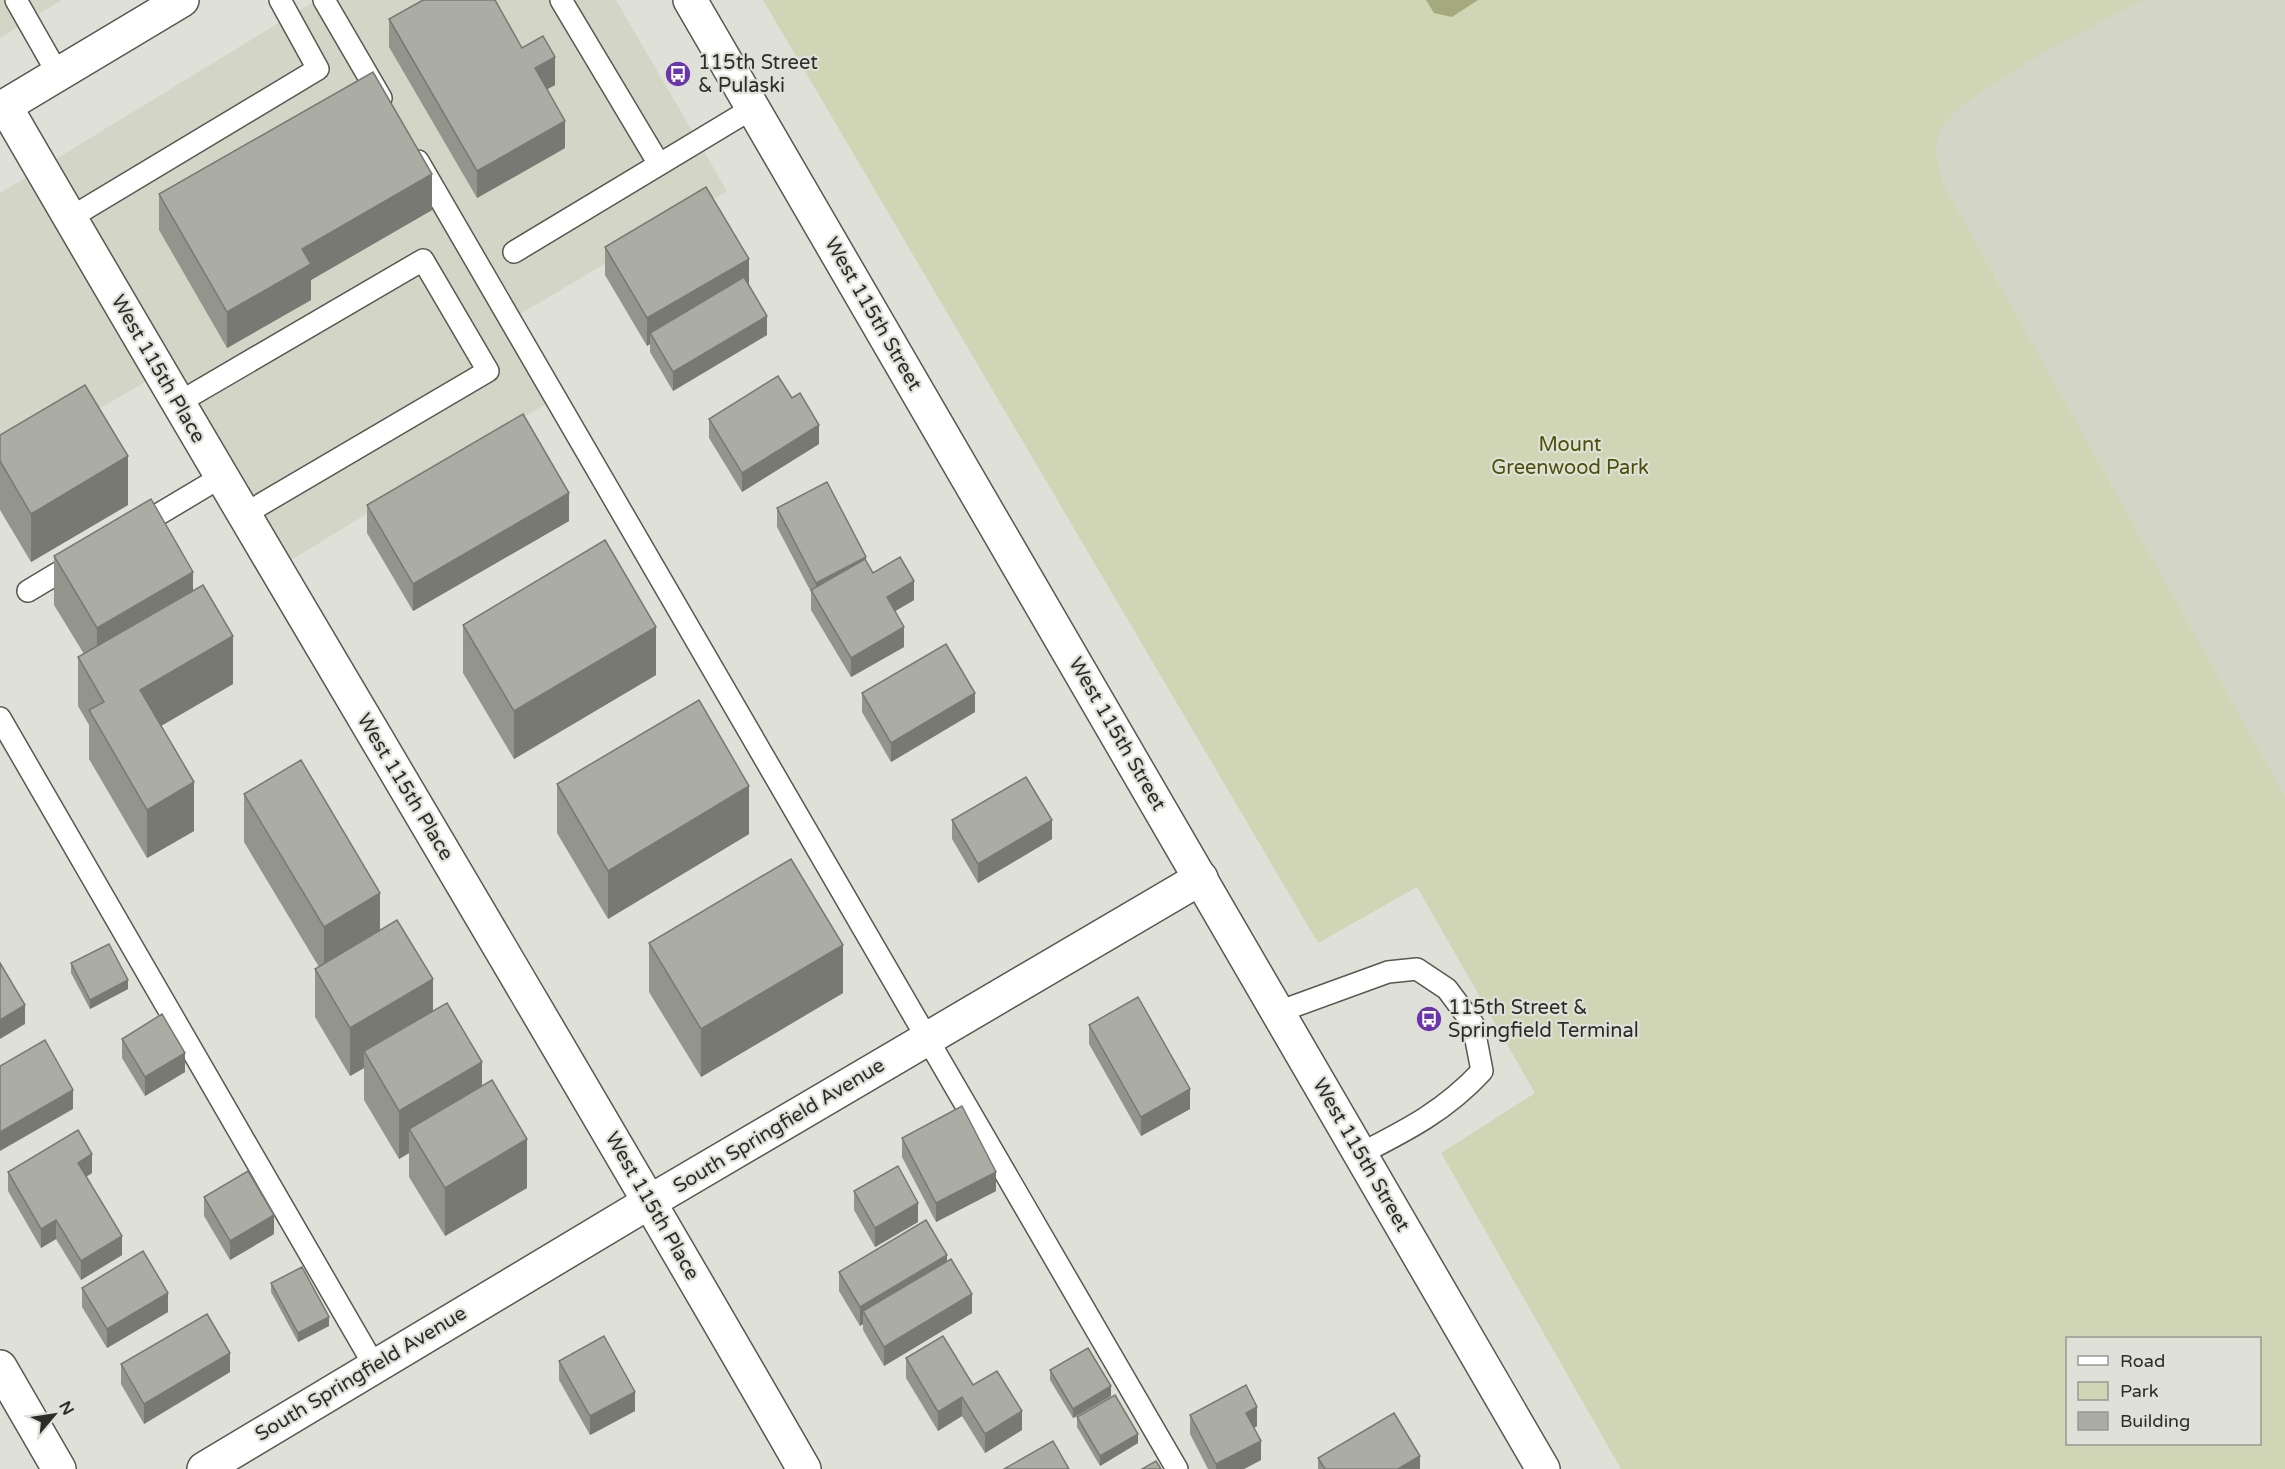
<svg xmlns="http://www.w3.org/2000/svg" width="2285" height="1469" viewBox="0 0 2285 1469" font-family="'Varela Round',sans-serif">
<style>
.built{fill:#d3d6c6}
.green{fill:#d0d5b5;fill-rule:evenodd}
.forest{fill:#a4aa7e}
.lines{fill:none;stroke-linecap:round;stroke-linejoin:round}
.service-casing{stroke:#575850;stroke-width:24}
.minor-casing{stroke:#575850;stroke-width:36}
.tertiary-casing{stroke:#575850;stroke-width:36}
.secondary-casing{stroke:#575850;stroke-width:36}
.service{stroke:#fff;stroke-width:21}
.minor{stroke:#fff;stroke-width:33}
.tertiary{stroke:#fff;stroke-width:33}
.secondary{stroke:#fff;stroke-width:33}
.wall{fill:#93958d}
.shaded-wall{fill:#787973}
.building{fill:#abada4;stroke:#787973;stroke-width:1.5}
.labels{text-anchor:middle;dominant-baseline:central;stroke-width:4.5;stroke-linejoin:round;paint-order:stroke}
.poi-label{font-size:20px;fill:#2c2c29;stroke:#dfe1d8;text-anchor:start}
.street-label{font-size:20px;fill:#2c2c29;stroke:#dfe1d8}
.park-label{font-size:20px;fill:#4a5004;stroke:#dfe1d8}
</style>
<rect width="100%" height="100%" fill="#dfe1d8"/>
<g class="built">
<polygon points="0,0 62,0 0,38"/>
<polygon points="316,0 616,0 727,191 502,325 549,402 280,567 166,370 0,466 0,193"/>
<polygon points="1836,0 2285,0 2285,796 1942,181"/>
</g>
<path class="green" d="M763,0h1379c-41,23 -193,96 -204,136 -4,15 0,30 4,45l343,615v673h-664l-180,-316 94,-60 -118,-206 -99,56zM2068,1338h192v106h-192z"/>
<polygon class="forest" points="1426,0 1478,0 1452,17 1434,13"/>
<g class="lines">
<g class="service-casing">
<g id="service">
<polyline points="16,0 58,74"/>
<polyline points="324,0 381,98"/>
<polyline points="561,0 659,164"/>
<polyline points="418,161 1177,1469"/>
<polyline points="70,218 318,69 280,0"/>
<polyline points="514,252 753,108"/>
<polyline points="178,403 423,260 488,371 243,515"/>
<polyline points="134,529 221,477"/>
<polyline points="28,591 78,561"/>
<polyline points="0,718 374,1365"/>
<path d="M1278,1012l110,-40 29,-3 30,20 26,35 9,47c-37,40 -75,59 -122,83"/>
</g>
</g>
<g class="minor-casing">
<g id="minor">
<path d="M5,106c264,456 537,906 799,1363"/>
<polyline points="0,1367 59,1469"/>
<polyline points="204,1469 651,1201 1201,878"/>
</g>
</g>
<g class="tertiary-casing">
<polyline id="tertiary" points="690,0 1543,1469"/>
</g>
<g class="secondary-casing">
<polyline id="secondary" points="0,109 182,0"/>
</g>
<use href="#service" class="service"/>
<use href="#minor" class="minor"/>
<use href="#tertiary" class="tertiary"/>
<use href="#secondary" class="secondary"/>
</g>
<g class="wall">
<polygon points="389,19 522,48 555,85 547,89 565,148 477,198 389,47"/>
<polygon points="159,194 432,210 311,280 311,300 227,348 159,230"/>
<polygon points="605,247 749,284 767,335 673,391 650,352 650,344 647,346 605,275"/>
<polygon points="709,419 819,444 742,492 709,438"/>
<polygon points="0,435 128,505 31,562 0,510"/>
<polygon points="367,505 569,521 413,611 367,533"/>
<polygon points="777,508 866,561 873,573 914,600 895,611 904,647 851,677 811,610 811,592 777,527"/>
<polygon points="54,556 193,591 233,684 161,726 194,831 147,858 89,759 89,725 78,706 78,657 84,654 54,605"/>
<polygon points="463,625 656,675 514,759 463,673"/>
<polygon points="862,693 975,712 891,762 862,712"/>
<polygon points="557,784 749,834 608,919 557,833"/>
<polygon points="244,794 380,930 482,1086 527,1188 445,1236 409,1177 409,1153 399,1159 364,1100 364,1068 350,1076 315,1017 315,969 319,967 244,842"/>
<polygon points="952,820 1052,839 978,883 952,839"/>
<polygon points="649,943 843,993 701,1077 649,992"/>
<polygon points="71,963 128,989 90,1009 71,973"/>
<polygon points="1089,1025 1190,1109 1141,1136 1089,1044"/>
<polygon points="122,1039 185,1072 145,1096 122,1058"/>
<polygon points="902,1138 996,1191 936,1222 902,1157"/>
<polygon points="8,1172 92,1173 86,1177 122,1255 81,1280 56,1239 41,1248 8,1191"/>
<polygon points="854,1191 918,1222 875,1247 854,1210"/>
<polygon points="204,1197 274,1234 230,1260 204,1216"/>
<polygon points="947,1261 972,1313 884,1366 863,1330 863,1324 860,1326 839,1291 839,1272"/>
<polygon points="271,1283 329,1326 298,1342 271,1292"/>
<polygon points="82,1288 168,1312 107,1348 82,1307"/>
<polygon points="906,1358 1022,1430 985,1453 962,1416 938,1431 906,1378"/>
<polygon points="559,1361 635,1411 590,1435 559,1380"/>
<polygon points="121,1364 230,1372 144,1424 121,1384"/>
<polygon points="1050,1370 1111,1396 1073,1418 1050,1380"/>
<polygon points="1190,1415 1257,1426 1254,1428 1261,1460 1244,1469 1208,1469 1190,1434"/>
<polygon points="1077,1417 1138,1443 1100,1466 1077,1427"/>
<polygon points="1318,1458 1420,1469 1318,1469"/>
</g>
<g class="shaded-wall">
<polygon points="555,57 555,85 535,96 535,68"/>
<polygon points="565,121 565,148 477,198 477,171"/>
<polygon points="432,174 432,210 311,280 311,300 227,348 227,312 302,249"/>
<polygon points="749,259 749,286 650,333 650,344 647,346 647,318"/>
<polygon points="767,316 767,335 673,391 673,372"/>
<polygon points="819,425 819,444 742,492 742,473"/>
<polygon points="128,456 128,505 31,562 31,514"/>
<polygon points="569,493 569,521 413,611 413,584"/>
<polygon points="866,557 866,576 816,599 816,583"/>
<polygon points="193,572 193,620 97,677 97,628"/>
<polygon points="914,581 914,600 887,616 887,597"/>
<polygon points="656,627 656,675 514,759 514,711"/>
<polygon points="904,627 904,647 851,677 851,658"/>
<polygon points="233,636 233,684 140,738 140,690"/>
<polygon points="975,693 975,712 891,762 891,743"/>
<polygon points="194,782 194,831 147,858 147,810"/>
<polygon points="749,786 749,834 608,919 608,871"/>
<polygon points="1052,820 1052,839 978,883 978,864"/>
<polygon points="380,893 380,941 324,975 324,927"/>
<polygon points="843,945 843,993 701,1077 701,1029"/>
<polygon points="433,979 433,1028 364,1051 364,1068 350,1076 350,1028"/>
<polygon points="128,980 128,989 90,1009 90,1000"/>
<polygon points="25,1005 25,1024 0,1039 0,1020"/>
<polygon points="185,1053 185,1072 145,1096 145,1077"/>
<polygon points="482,1062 482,1110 409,1129 409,1153 399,1159 399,1111"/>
<polygon points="1190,1089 1190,1109 1141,1136 1141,1117"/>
<polygon points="73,1090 73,1109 0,1151 0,1132"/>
<polygon points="527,1139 527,1188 445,1236 445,1188"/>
<polygon points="92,1154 92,1173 78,1182 78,1163"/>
<polygon points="996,1172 996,1191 936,1222 936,1203"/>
<polygon points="918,1203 918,1222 875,1247 875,1228"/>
<polygon points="274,1215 274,1234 230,1260 230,1241"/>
<polygon points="56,1220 56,1239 41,1248 41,1229"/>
<polygon points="122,1236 122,1255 81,1280 81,1261"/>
<polygon points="947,1255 947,1274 863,1311 863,1324 860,1326 860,1307"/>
<polygon points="168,1293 168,1312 107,1348 107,1329"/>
<polygon points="972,1294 972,1313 884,1366 884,1347"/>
<polygon points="329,1317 329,1326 298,1342 298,1333"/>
<polygon points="230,1353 230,1372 144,1424 144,1404"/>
<polygon points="1111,1386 1111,1396 1073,1418 1073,1409"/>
<polygon points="635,1392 635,1411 590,1435 590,1416"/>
<polygon points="962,1397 962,1416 938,1431 938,1412"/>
<polygon points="1257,1407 1257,1426 1246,1433 1246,1413"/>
<polygon points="1022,1411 1022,1430 985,1453 985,1434"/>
<polygon points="1138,1434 1138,1443 1100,1466 1100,1456"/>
<polygon points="1261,1441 1261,1460 1244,1469 1216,1469 1216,1464"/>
<polygon points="1420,1456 1420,1469 1398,1469"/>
</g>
<g class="building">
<polygon points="423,0 495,0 522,48 543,36 555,57 535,68 565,121 477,171 389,19"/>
<polygon points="373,72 432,174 302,249 311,264 227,312 159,194"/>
<polygon points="706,187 749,259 647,318 605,247"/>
<polygon points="744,277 767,316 673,372 650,333"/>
<polygon points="778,376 792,398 800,393 819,425 742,473 709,419"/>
<polygon points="85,385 128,456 31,514 0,461 0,435"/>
<polygon points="523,414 569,493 413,584 367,505"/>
<polygon points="827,482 866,557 816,583 777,508"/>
<polygon points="151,499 193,572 97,628 54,556"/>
<polygon points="605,540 656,627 514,711 463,625"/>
<polygon points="900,557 914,581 887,597 904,627 851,658 811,590 865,559 873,573"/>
<polygon points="203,585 233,636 140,690 194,782 147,810 89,710 104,702 78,657"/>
<polygon points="946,644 975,693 891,743 862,693"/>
<polygon points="699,700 749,786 608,871 557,784"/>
<polygon points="301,760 380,893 324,927 244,794"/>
<polygon points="1026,777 1052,820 978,864 952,820"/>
<polygon points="791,859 843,945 701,1029 649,943"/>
<polygon points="397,920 433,979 350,1028 315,969"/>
<polygon points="109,944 128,980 90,1000 71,963"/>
<polygon points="0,963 25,1005 0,1020"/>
<polygon points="1138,997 1190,1089 1141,1117 1089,1025"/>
<polygon points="447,1003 482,1062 399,1111 364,1051"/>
<polygon points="162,1014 185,1053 145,1077 122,1039"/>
<polygon points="45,1040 73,1090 0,1132 0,1066"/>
<polygon points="492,1080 527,1139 445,1188 409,1129"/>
<polygon points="962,1106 996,1172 936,1203 902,1138"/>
<polygon points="78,1130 92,1154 78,1163 122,1236 81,1261 56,1220 41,1229 8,1172"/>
<polygon points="898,1166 918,1203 875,1228 854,1191"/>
<polygon points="248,1171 274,1215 230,1241 204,1197"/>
<polygon points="926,1220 947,1255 860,1307 839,1272"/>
<polygon points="143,1251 168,1293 107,1329 82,1288"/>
<polygon points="951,1259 972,1294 884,1347 863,1311"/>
<polygon points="302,1267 329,1317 298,1333 271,1283"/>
<polygon points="207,1314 230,1353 144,1404 121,1364"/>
<polygon points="604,1336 635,1392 590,1416 559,1361"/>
<polygon points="943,1336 973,1385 997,1371 1022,1411 985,1434 962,1397 938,1412 906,1358"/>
<polygon points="1088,1348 1111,1386 1073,1409 1050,1370"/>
<polygon points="1246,1385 1257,1407 1246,1413 1261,1441 1216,1464 1190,1415"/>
<polygon points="1115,1395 1138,1434 1100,1456 1077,1417"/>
<polygon points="1394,1413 1420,1456 1398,1469 1325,1469 1318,1458"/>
<polygon points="1053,1441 1069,1469 1004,1469"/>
<polygon points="1156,1461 1161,1469 1142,1469"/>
</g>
<defs>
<g id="bus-disc" transform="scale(1.35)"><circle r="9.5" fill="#6b34aa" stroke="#dfe1d8"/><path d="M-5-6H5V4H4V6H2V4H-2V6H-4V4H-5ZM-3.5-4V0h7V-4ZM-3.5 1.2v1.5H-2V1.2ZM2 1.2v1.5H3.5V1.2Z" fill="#fff"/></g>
</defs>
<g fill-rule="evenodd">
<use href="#bus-disc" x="678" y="74"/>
<use href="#bus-disc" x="1429" y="1019"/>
</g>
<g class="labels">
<g class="poi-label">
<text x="698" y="63">115th Street<tspan x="698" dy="23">&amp; Pulaski</tspan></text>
<text x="1448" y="1008">115th Street &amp;<tspan x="1448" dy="23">Springfield Terminal</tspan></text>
</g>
<g class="street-label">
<text transform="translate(873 314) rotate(60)">West 115th Street</text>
<text transform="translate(158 369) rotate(60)">West 115th Place</text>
<text transform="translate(1117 734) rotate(60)">West 115th Street</text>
<text transform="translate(405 787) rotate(59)">West 115th Place</text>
<text transform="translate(779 1126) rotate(-31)">South Springfield Avenue</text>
<text transform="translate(1361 1155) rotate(60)">West 115th Street</text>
<text transform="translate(652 1206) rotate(60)">West 115th Place</text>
<text transform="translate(361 1374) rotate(-31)">South Springfield Avenue</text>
</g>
<g class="park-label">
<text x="1570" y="445">Mount<tspan x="1570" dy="23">Greenwood Park</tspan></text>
</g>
</g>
<rect x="2066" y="1337" width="195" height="108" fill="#dfe1d8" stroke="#979992" stroke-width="1.5"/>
<rect x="2078" y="1356" width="30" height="9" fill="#ffffff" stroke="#979992" stroke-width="1.5"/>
<text x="2120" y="1367" font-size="18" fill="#2c2c29">Road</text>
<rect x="2078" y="1382" width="30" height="18" fill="#d0d5b5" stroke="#979992" stroke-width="1.5"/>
<text x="2120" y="1397" font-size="18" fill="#2c2c29">Park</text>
<rect x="2078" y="1412" width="30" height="18" fill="#abada4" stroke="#979992" stroke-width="1.5"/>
<text x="2120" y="1427" font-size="18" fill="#2c2c29">Building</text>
<g transform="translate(54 1415) rotate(61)" stroke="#dfe1d8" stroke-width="4.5" paint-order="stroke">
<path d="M0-4.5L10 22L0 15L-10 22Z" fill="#2c2c29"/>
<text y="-9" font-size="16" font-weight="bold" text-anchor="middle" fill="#2c2c29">N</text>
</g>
</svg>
